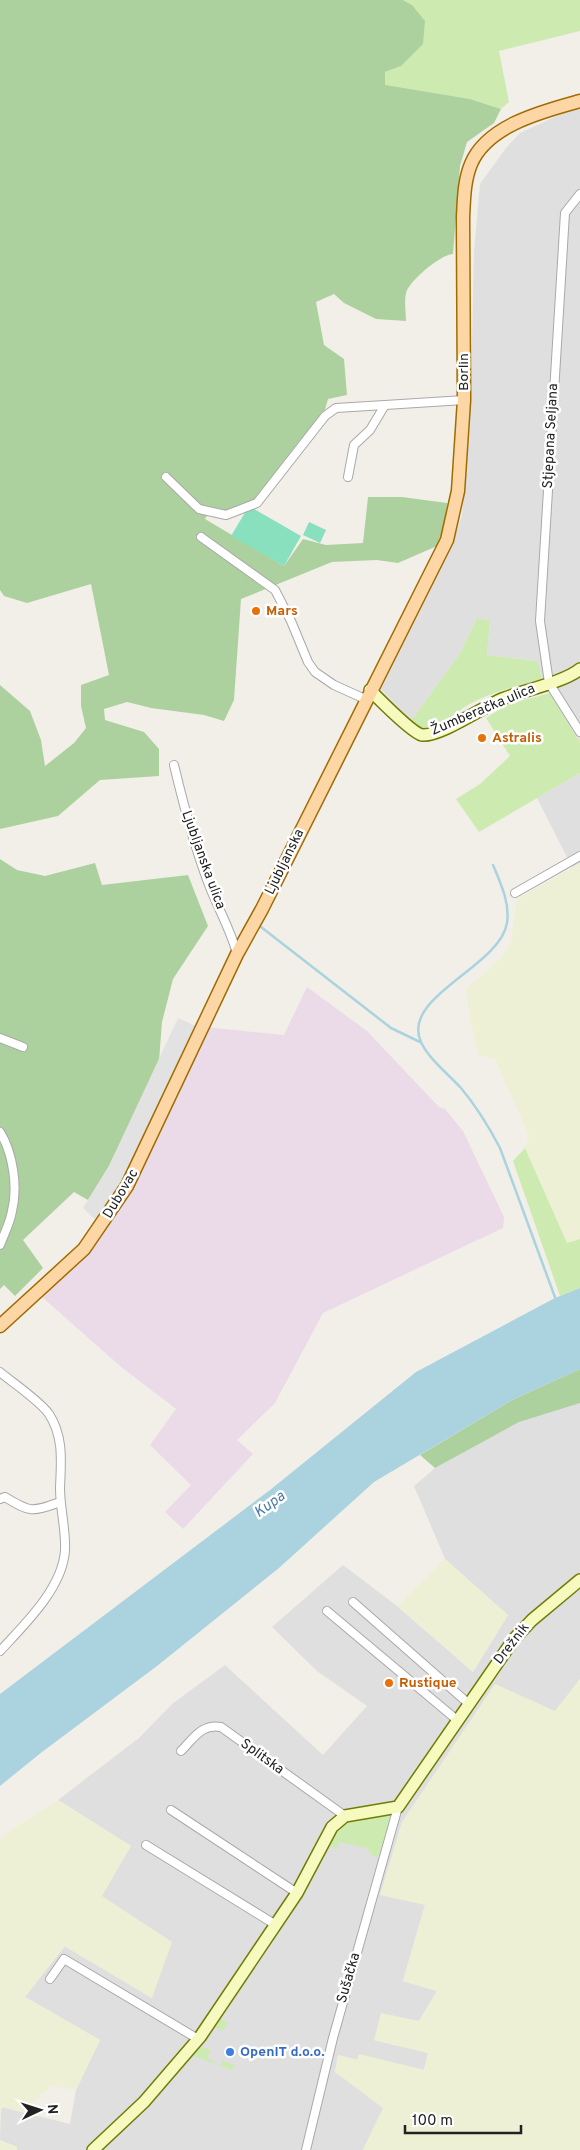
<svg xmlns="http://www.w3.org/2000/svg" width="580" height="2150" viewBox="0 0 580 2150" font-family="Overpass,sans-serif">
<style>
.residential{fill:#e0dfdf}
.industrial{fill:#ebdbe8}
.farmland{fill:#eef0d5}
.grass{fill:#cdebb0}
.forest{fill:#add19e}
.pitch{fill:#88e0be}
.parking{fill:#e2e2e2}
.water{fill:#aad3df}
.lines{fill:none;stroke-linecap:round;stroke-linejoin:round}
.stream{stroke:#aad3df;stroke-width:2.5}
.street-casing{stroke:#a9a9a9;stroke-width:10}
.secondary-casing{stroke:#707d05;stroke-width:14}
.primary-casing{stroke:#a06b00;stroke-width:15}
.street{stroke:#fff;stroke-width:8}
.secondary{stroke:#f7fabf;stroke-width:11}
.primary{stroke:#fcd6a4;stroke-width:12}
.food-dot{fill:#e8710a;stroke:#fff;stroke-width:2}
.shop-dot{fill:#3f7fe0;stroke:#fff;stroke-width:2}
.labels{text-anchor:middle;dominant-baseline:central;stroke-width:5;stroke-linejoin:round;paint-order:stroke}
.street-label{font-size:14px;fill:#222;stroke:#fff}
.food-label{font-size:14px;font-weight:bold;fill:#c56008;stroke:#fff;text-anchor:start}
.shop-label{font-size:14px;font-weight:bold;fill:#366cbe;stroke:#fff;text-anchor:start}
.water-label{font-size:15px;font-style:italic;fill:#4a7aab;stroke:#fff}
</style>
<rect width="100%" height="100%" fill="#f2efe9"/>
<g class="residential">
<polygon points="580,109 580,663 575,668 542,679 538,661 487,655 490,620 477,618 460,653 411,721 381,689 450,550 462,515 470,428 474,252 480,184 506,148 520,133 561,114"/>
<polygon points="580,676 580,743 550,693"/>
<polygon points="580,773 580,863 572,867 537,798"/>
<polygon points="580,1397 580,1679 556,1711 425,1905 403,1981 437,1991 419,2021 374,2040 428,2053 424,2070 360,2055 358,2060 338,2055 335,2072 384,2107 363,2150 17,2150 17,2147 0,2140 1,2107 70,2124 76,2090 100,2040 25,1997 65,1946 152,1998 101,1896 131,1846 58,1800 139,1738 172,1704 225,1665 323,1755 367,1706 317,1671 272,1627 343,1565 397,1606 473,1672 508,1615 445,1559 414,1486 435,1468 480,1443 519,1422"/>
</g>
<polygon class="industrial" points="307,987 367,1031 439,1107 445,1109 463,1131 504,1217 503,1228 323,1313 275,1403 237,1440 253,1454 183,1529 165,1512 191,1485 150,1445 176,1409 120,1366 42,1297 87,1254 205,1027 284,1035"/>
<g class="farmland">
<polygon points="580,863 580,1239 567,1243 525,1148 529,1136 495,1059 478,1055 469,1013 466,989 500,959 511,942 517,899"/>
<polygon points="445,1559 508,1615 473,1672 397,1606"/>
<polygon points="580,1679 580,2150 363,2150 383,2108 335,2072 338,2055 357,2060 359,2054 424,2070 428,2053 374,2040 381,2013 419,2021 437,1991 403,1981 425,1905 380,1895 402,1822 495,1684 555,1711"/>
<polygon points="58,1800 131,1846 102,1896 172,1942 152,1998 64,1946 25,1997 100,2040 76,2090 51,2086 22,2112 2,2107 0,2117 0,1840 11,1830"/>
<polygon points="0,2140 17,2147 17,2150 0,2150"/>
</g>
<g class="grass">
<polygon points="403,0 580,0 580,31 499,51 509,102 501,109 470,99 385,86 385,72 401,66 412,5"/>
<path d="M477,618l13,2 -3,35 51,6 4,18c-24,7 -51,13 -74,26 -18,11 -24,22 -48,24l-9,-8 49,-68z"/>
<polygon points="550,693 580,743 580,773 479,832 456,799 480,784 510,756 486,718 508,704"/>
<polygon points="525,1148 567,1243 580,1239 580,1288 560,1296 513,1161"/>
<polygon points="387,1814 391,1818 378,1857 371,1856 372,1852 368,1851 368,1848 339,1842 337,1849 327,1846 328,1844 331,1844 338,1827 351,1821"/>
<polygon points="219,2017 228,2023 222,2031 213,2026"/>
<polygon points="201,2043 200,2047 211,2050 207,2058 220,2065 223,2061 235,2065 232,2070 191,2055"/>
</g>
<g class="forest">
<path d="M0,0h403l9,5 13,16 -2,23 -22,22 -16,6v13l85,14 31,10 -7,14 -27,19 -7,24 -7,88c-12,0 -44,27 -47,39 -2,9 0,19 0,28l-30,-2 -32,-16 -10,-9 -18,8 8,43 20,14 3,36 -19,4 -4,14 -31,36 -9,19 -29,33 -28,12 -18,-1 -4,7 79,47 19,-27 23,6 37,-2 5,-46h34l45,6 -1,18 -9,25 -39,17 -21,-3 -45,2 -91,37 -7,101 -10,21 -20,-6 -53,-7 -24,-6 -23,7 1,11 39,12 15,17v27l-59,4 -42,36 -58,13v-144l30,26 11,29 4,26 29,-23 12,-15 -5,-22v-21l28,-10 -18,-91 -64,19 -23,-7 -4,-6z"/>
<polygon points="0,859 17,870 45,876 95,863 102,885 188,875 208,926 173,979 162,1022 159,1061 109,1166 88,1200 74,1192 23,1240 43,1268 15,1296 4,1285 0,1289"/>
<polygon points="580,1369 580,1403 519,1422 435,1468 420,1455 512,1400"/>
</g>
<g class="pitch">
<polygon points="249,506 301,536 284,566 231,536"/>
<polygon points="309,522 326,530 320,543 303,535"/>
</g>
<polygon class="parking" points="178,1018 196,1026 161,1102 141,1153 99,1223 83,1208 109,1166"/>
<polygon class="water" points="580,1288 580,1369 512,1400 374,1482 279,1568 157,1666 42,1752 0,1786 0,1694 270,1490 416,1372 555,1298"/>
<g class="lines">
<g class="stream">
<path d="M493,865c8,19 17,38 14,58 -7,44 -107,74 -86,119 7,16 28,33 40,46 15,18 28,39 39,60l56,152"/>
<polyline points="261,927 391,1028 420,1042"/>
</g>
<g class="street-casing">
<g id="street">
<polyline points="580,194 565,213 540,621 549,683 580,732"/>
<polyline points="166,477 199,509 226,515 257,503 325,416 336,408 385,405"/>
<polyline points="348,477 354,445 370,430 385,405 464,400"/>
<polyline points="201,537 275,590 291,621 308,662 315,672 334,685 365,699"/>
<path d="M174,765c10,42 21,85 37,125 9,22 20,41 26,64"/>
<polyline points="515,893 580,856"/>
<polyline points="0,1038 23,1047"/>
<path d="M0,1132c13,21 18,55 12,79 -2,12 -8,23 -12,34"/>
<path d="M0,1372c13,11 40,29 49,42 15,23 12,48 11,74 0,21 6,41 5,62 -2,38 -41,75 -65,101"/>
<path d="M0,1499l5,-2c26,16 27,15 55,5"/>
<polyline points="353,1602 469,1704"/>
<polyline points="327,1611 457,1720"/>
<path d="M181,1751c12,-12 21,-28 40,-24l124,89"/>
<polyline points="171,1810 297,1893"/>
<polyline points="146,1845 276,1925"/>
<polyline points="50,1979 64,1959 198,2039"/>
<polyline points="306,2150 333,2038 398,1807"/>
</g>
</g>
<g class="secondary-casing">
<g id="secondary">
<path d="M370,690c9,9 42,43 52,45 18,2 61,-28 80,-36 19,-8 63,-17 78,-30"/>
<polyline points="93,2150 144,2102 200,2037 297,1893 332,1827 345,1816 398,1807 514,1639 532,1620 580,1580"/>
</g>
</g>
<g class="primary-casing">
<path id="primary" d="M0,1326l84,-77 43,-63 110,-232 25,-45 185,-369 11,-49 6,-91 -1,-183c1,-18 1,-36 8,-53 16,-39 73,-53 109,-63"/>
</g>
<use href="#street" class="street"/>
<use href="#secondary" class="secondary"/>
<use href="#primary" class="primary"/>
</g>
<g class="food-dot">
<circle cx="256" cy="611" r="5"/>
<circle cx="482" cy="738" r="5"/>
<circle cx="389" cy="1683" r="5"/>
</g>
<circle class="shop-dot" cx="230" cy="2052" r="5"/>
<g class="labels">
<g class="street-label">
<text transform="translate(464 372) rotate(-90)">Borlin</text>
<text transform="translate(551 436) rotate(-87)">Stjepana Seljana</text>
<text transform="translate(483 710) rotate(-23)">Žumberačka ulica</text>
<text transform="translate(203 860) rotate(70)">Ljubljanska ulica</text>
<text transform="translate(285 862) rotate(-64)">Ljubljanska</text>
<text transform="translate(121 1194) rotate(-59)">Dubovac</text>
<text transform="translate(512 1644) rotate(-52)">Drežnik</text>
<text transform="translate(262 1757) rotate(36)">Splitska</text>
<text transform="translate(349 1978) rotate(-74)">Sušačka</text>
</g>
<g class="food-label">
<text x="266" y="611">Mars</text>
<text x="492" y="738">Astralis</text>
<text x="399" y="1683">Rustique</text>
</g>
<g class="shop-label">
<text x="240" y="2052">OpenIT d.o.o.</text>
</g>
<g class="water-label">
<text transform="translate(270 1505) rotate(-36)">Kupa</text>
</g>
</g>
<g transform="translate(40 2110) rotate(86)" stroke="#ffffff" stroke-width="4" paint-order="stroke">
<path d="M0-4L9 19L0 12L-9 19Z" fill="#222222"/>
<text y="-8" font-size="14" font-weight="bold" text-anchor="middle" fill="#222222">N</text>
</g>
<path d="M405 2125v8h116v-8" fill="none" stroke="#222222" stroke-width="2.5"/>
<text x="412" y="2125" font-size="15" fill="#222222" stroke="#ffffff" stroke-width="4" paint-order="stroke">100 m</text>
</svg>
